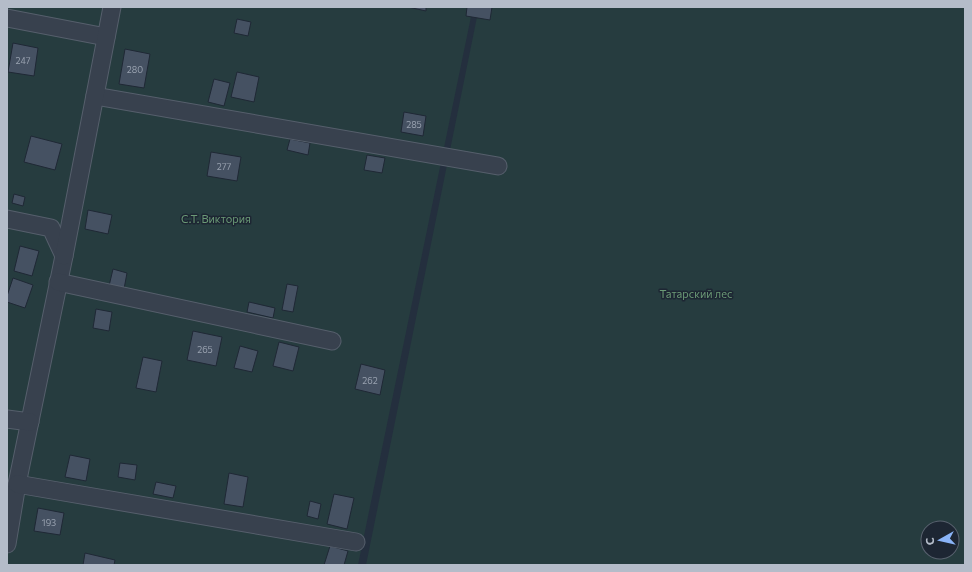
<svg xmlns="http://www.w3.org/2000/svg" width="972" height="572" viewBox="0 0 972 572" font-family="Commissioner,sans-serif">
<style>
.green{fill:#263c3f;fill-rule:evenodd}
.building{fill:#455162;stroke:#1f2835}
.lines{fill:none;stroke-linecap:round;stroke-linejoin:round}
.minor-casing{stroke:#565f6c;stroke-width:19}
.minor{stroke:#38414e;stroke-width:17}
.labels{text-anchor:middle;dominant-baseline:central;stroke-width:3;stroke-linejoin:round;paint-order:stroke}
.number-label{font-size:9px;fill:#98a1af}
.park-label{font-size:11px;fill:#6b9a76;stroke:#1d2633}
</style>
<rect width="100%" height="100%" fill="#242f3e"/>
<g class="green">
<polygon points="7,7 473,7 358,565 7,565"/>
<path d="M479,7h486v558h-599zM928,528h24v24h-24z"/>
</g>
<g class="building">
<polygon points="408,7 426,7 426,11"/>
<polygon points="467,7 492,7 490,20 466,16"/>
<polygon points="237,19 251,22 248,36 234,33"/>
<polygon points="13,43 38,48 34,76 8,72"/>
<polygon points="125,49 150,54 144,88 119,84"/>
<polygon points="237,72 259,77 254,102 231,97"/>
<polygon points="214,79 230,83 224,106 208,102"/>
<polygon points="404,112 426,116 423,136 401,132"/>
<polygon points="31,136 62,144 55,170 24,162"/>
<polygon points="290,139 310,143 308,155 287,150"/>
<polygon points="211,152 241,157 237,181 207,176"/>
<polygon points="367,155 385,158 382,173 364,170"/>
<polygon points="14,194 25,197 23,206 12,203"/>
<polygon points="88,210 112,215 108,234 85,229"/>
<polygon points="20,246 39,251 32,276 14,271"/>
<polygon points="113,269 127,273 124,289 109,286"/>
<polygon points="13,278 33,285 25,308 7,302 7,296"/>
<polygon points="287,284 298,286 293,312 282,310"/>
<polygon points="249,302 275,308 273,318 247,312"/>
<polygon points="96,309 112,312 109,331 93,328"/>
<polygon points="193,331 222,337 216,366 187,360"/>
<polygon points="279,342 299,347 293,371 273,366"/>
<polygon points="240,346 258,351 252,372 234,368"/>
<polygon points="143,357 162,361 156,392 136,388"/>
<polygon points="361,364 385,370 380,395 355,389"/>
<polygon points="70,455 90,459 86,481 65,477"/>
<polygon points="120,463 137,465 135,480 118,477"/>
<polygon points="229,473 248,477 243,507 224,504"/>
<polygon points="156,482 176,486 173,498 153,494"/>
<polygon points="334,494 354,498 347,529 327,524"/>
<polygon points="310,501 321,504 318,519 307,516"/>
<polygon points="38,508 64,513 60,535 34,531"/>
<polygon points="330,546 348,551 344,565 324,565"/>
<polygon points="85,553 115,560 114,565 83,565"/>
</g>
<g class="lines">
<g class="minor-casing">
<g id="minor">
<polyline points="7,18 106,37"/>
<polyline points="95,96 498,166"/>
<polyline points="7,219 51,228 64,256 17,484 7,544"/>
<polyline points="64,256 112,7"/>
<polyline points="58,282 332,341"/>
<polyline points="7,419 30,422"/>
<polyline points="17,484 356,542"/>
</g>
</g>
<use href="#minor" class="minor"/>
</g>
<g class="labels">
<g class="number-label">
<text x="23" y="60">247</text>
<text x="135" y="69">280</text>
<text x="414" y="124">285</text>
<text x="224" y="166">277</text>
<text x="205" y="349">265</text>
<text x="370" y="380">262</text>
<text x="49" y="522">193</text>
</g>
<g class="park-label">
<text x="216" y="218">С.Т. Виктория</text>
<text x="696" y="293">Татарский лес</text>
</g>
</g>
<rect width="972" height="572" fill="none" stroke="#b4bcc9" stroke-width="16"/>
<g transform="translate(940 540) rotate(262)"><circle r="19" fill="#1d2633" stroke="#59626f"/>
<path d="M0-3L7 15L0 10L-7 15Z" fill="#8ab4f8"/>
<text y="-6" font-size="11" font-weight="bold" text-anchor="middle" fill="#b4bcc9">С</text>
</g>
</svg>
